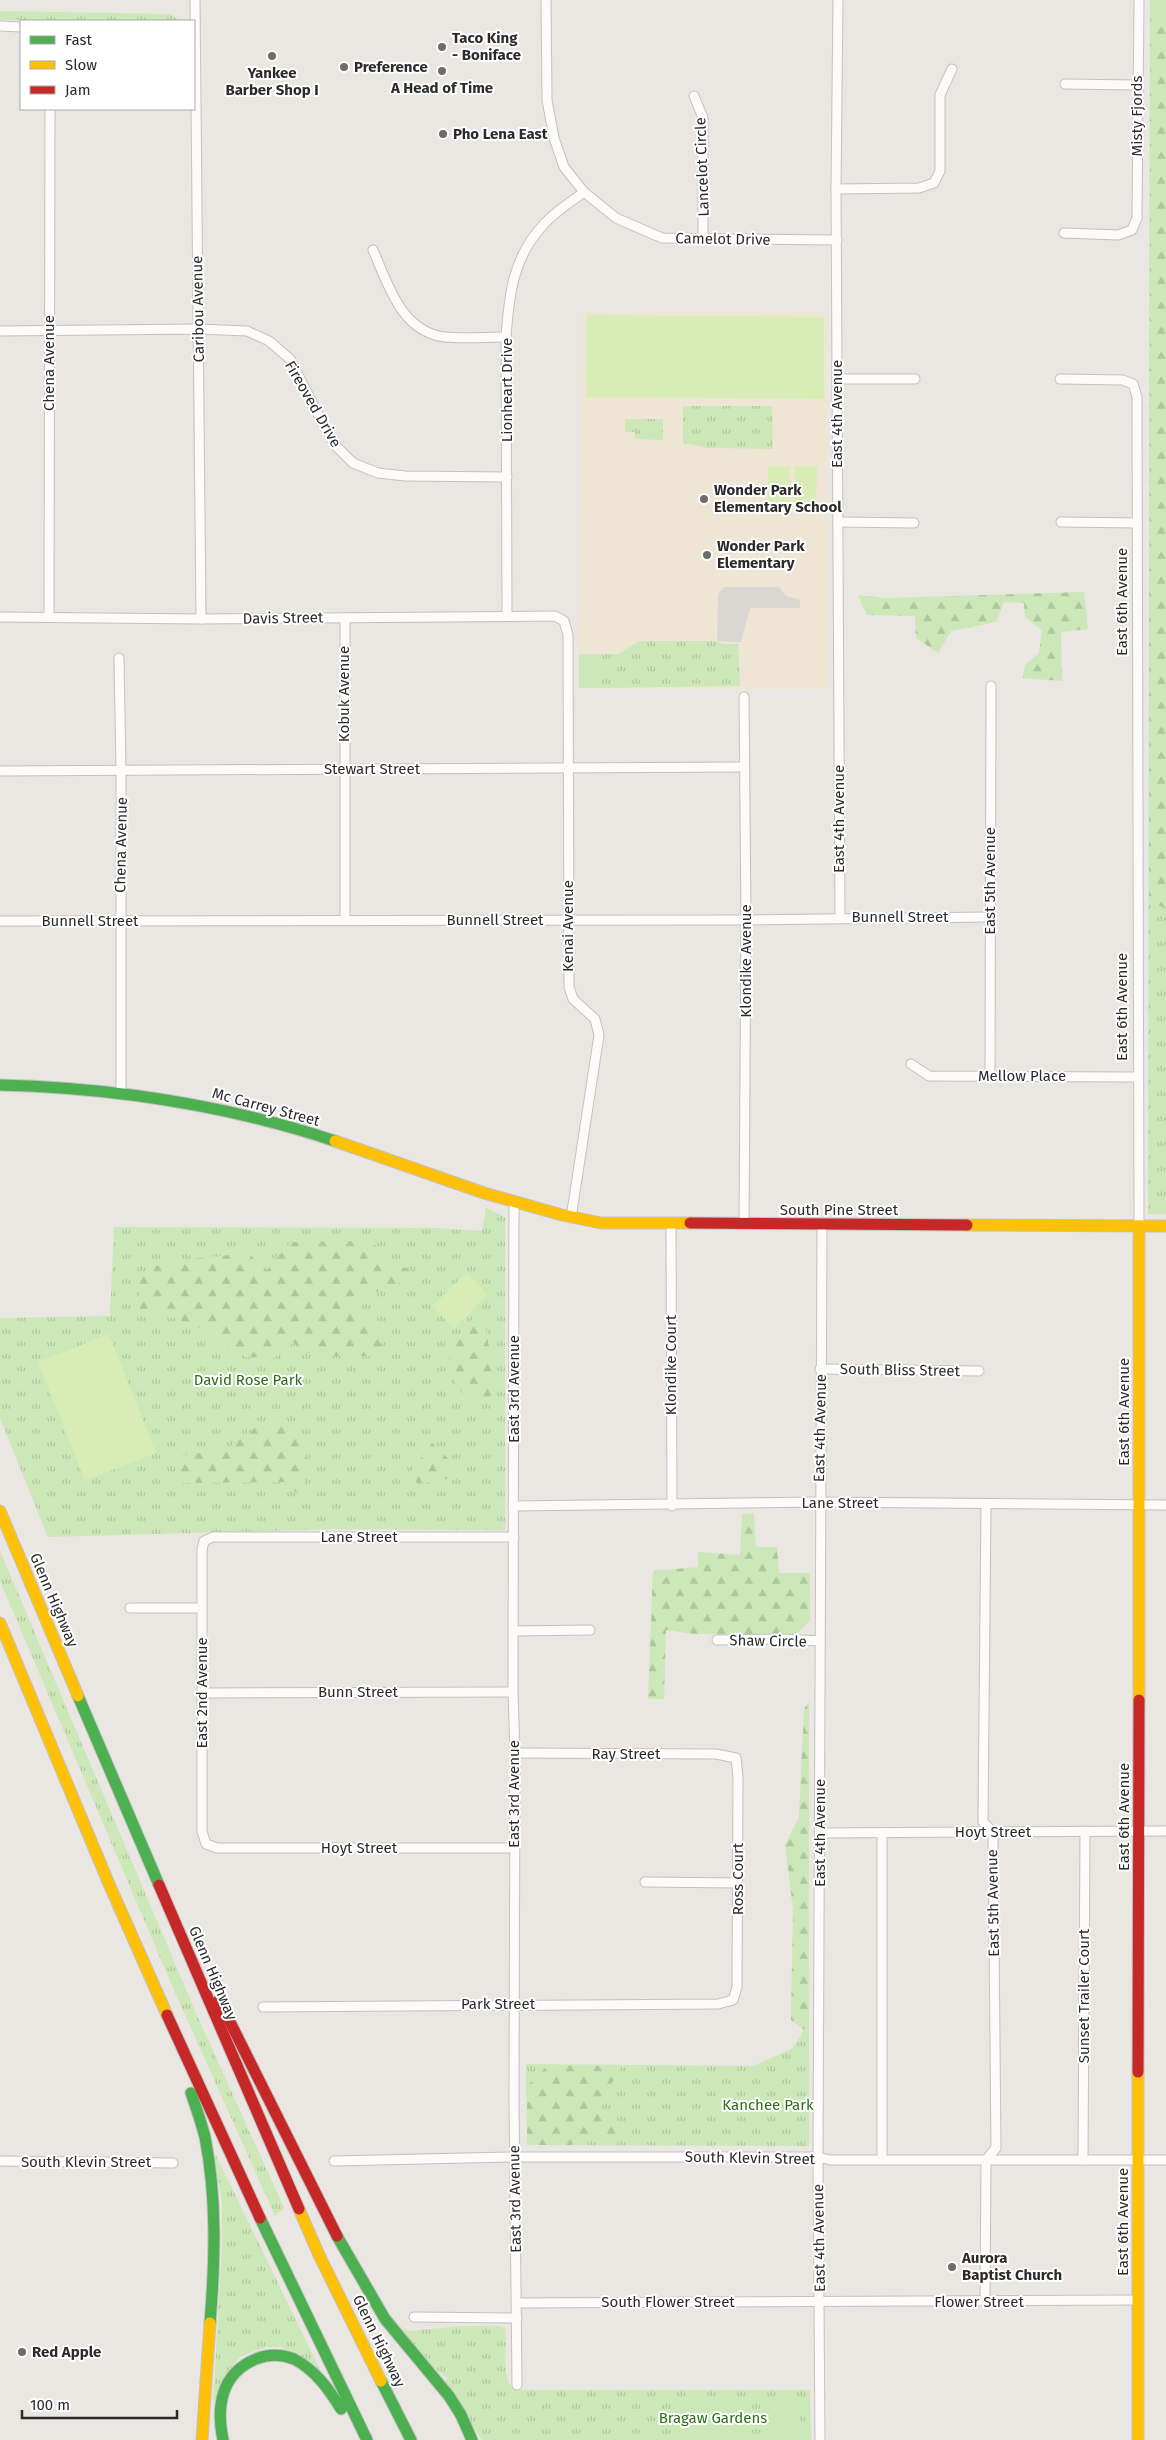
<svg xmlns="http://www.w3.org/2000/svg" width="1166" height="2440" viewBox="0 0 1166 2440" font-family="'Fira Sans',sans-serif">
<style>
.education{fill:#eee5d5}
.grass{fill:url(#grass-tufts)}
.forest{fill:url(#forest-firs)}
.garden{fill:#cce7b8}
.pitch{fill:#d8ecb5}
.plaza{fill:#dad6d1}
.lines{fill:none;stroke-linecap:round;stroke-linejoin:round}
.street-casing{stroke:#c3c2c2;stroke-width:11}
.fast-casing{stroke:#c3c2c2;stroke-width:13}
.slow-casing{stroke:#c3c2c2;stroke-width:13}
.jam-casing{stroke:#c3c2c2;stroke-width:13}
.street{stroke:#fcfbfa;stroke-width:9}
.fast{stroke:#4caf50;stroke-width:11}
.slow{stroke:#ffc107;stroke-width:11}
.jam{stroke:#c62828;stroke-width:11}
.poi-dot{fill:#6e6c6b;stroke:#fff;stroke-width:2}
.labels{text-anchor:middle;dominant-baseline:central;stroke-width:4;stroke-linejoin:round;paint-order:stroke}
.poi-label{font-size:15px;font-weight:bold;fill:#2b2b2b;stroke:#fff;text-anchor:start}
.street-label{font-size:15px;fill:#2b2b2b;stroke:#fff}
.park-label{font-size:15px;fill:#296f15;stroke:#fff}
</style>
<defs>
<pattern id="grass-tufts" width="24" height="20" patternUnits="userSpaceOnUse" patternTransform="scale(1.25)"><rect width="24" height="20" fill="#cce7b8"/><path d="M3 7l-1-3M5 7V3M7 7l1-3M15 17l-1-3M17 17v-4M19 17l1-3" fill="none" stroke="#afc69e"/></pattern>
<pattern id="forest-firs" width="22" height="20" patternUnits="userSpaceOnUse" patternTransform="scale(1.25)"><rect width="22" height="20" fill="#cce7b8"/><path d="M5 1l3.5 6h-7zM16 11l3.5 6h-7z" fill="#afc69e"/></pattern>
</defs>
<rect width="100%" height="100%" fill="#eae6e1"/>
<polygon class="education" points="827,311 826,689 577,689 582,477 582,312"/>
<g class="grass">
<polygon points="1150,0 1166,0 1166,1214 1148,1214"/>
<polygon points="0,11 170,14 181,21 0,20"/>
<polygon points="683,406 772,406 773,449 707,448 683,443"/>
<polygon points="625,419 663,419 663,440 635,439 635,432 625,432"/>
<polygon points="640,641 715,641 724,644 738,644 740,686 602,688 602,654 618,654"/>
<polygon points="486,1208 505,1217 505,1530 336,1529 48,1537 0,1418 0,1318 110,1316 114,1227 435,1228 482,1231"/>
<polygon points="0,1551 196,2013 284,2208 275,2216 170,1981 0,1581"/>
<polygon points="809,2018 809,2146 527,2145 526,2064 753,2066 792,2049 800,2037"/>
<polygon points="216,2155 321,2372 282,2347 266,2347 241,2356 225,2375 213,2403 222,2248 222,2202 215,2160"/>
<path d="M461,2326h37l7,2c4,17 -7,51 11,62h294l1,50h-329l-39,-57 5,-4 -29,-23 -16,-28 7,3z"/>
</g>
<g class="forest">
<polygon points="1150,14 1166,14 1166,909 1149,901"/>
<polygon points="1084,592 1088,629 1061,632 1062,681 1023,678 1025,665 1039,653 1042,630 1025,617 1024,603 1004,602 996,622 951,631 938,653 916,638 915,616 867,615 858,595 887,598"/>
<polygon points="371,1241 396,1267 408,1268 411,1278 369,1295 357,1303 354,1313 384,1332 379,1354 375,1356 332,1356 300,1352 294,1342 274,1358 245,1357 207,1331 174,1318 140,1310 138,1278 163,1262 248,1253 267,1270 291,1242"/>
<polygon points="476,1315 485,1322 492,1367 491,1396 480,1402 462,1393 449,1372 450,1345"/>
<polygon points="283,1426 307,1442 304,1499 284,1482 180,1483 179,1456 227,1449 256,1427"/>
<polygon points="432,1443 454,1464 447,1479 418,1484 409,1474"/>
<polygon points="754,1513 756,1547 777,1547 779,1573 810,1573 810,1621 796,1634 694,1634 666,1630 664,1699 648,1699 653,1571 698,1567 698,1552 740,1555 742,1514"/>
<polygon points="809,1701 809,2018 804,2030 791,2020 793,1909 785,1845 799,1817 804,1709"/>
<polygon points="548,2065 622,2066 596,2110 612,2123 628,2127 628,2136 593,2139 571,2145 527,2145 527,2086"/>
</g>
<g class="garden">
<rect x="579" y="654" width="23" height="34"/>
<polygon points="684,2396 743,2397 742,2440 714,2440 684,2433"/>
<polygon points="767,2400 800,2400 800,2438 798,2440 767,2440"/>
</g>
<g class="pitch">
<polygon points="587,315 824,317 824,399 586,397"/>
<rect x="768" y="466" width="22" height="38"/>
<polygon points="795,466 817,466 816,504 794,504"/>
<polygon points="467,1272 488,1295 454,1329 432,1306"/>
<polygon points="109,1334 156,1453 85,1481 38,1362"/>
</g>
<polygon class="plaza" points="724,587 779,587 786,596 800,600 800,608 750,608 741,642 717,641 718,594"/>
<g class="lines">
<g class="street-casing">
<g id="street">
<polyline points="195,0 201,619"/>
<polyline points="546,0 547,100 554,138 564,167 584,192 616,218 662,238 837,240"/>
<polyline points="838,0 836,189 840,918"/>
<polyline points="0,26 21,27"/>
<polyline points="1065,84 1137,85"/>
<polyline points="694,96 703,118 703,239"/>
<polyline points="836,189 919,188 934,183 940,171 940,95 952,69"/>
<polyline points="1064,233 1118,235 1132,230 1137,218 1139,0"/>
<path d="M373,250c15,34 28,82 72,87 20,2 41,0 61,0"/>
<polyline points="0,331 198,329 247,331 269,341 290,359 322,422 337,447 353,463 378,473 405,476 507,477"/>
<polyline points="837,379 915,379"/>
<polyline points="1060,379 1123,380 1133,384 1137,397 1139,1226"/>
<polyline points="838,522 914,523"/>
<polyline points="1061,522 1137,523"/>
<path d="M507,616l-1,-279c3,-43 7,-81 39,-114 11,-12 26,-21 39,-31"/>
<polyline points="0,617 201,619 555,616 564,621 568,635 569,987 573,999 595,1019 599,1035 571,1218"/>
<polyline points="49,617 50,109"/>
<polyline points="119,658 121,771 121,1093"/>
<polyline points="744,697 746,920 744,1224"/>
<polyline points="0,771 743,767"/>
<polyline points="345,920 345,618"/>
<polyline points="0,921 746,920 989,917"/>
<polyline points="911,1064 929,1076 1137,1077"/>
<polyline points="990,1076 991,686"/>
<polyline points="514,1202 513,1692 515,1753 514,2099 517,2385"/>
<polyline points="671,1225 672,1506"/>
<polyline points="820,1369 979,1371"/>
<polyline points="513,1506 819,1502 1166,1505"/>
<polyline points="514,1537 213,1537 204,1541 202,1550 202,1831 206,1844 217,1848 514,1848"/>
<polyline points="130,1608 201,1608"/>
<polyline points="514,1631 590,1630"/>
<polyline points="717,1640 782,1639 820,1641"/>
<polyline points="203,1693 513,1692"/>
<polyline points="820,1833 1166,1831"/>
<polyline points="645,1882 738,1883"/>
<polyline points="263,2007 718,2004 733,2000 737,1987 738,1777 736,1758 716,1754 515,1753"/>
<polyline points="882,2159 882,1833"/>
<polyline points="1083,2160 1085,1831"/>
<polyline points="0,2161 173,2163"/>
<polyline points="334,2161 515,2157 818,2157 830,2160 1166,2160"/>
<polyline points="985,2302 986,2160 996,2148 993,1832 983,1822 986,1504"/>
<polyline points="517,2303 1138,2300"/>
<polyline points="414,2317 517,2318"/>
<polyline points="820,2440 818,2157 822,1226"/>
</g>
</g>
<g class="fast-casing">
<g id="fast">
<path d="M0,1085c114,3 227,20 335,56"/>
<polyline points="78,1696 159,1885"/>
<path d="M191,2093c5,14 10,29 14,44 12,61 10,124 5,186"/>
<polyline points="260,2218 367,2440"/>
<polyline points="337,2236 385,2319 449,2396 461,2415 472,2440"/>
<polyline points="381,2381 411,2440"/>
<path d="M223,2440c-7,-33 -2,-67 33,-81 12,-5 25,-5 38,0 21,11 35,30 47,50"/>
</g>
</g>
<g class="slow-casing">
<g id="slow">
<polyline points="335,1141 484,1193 562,1215 601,1223 690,1223"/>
<polyline points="967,1225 1166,1226"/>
<polyline points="0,1511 78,1696"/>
<polyline points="0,1623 109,1884 167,2015"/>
<polyline points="1139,1700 1139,1226"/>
<polyline points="299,2209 319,2255 381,2381"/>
<polyline points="202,2440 210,2323"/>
<polyline points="1138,2440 1138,2072"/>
</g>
</g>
<g class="jam-casing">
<g id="jam">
<polyline points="690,1223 967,1225"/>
<polyline points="159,1885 299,2209"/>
<polyline points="219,2000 337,2236"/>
<polyline points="167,2015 260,2218"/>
<polyline points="1138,2072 1139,1700"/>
</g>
</g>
<use href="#street" class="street"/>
<use href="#fast" class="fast"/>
<use href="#slow" class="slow"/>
<use href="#jam" class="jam"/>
</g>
<g class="poi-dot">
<circle cx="442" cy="47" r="5"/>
<circle cx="272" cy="56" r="5"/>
<circle cx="344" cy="67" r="5"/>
<circle cx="442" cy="71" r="5"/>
<circle cx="443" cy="134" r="5"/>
<circle cx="704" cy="499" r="5"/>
<circle cx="707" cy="555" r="5"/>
<circle cx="952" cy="2267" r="5"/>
<circle cx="22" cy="2352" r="5"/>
</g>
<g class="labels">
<g class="poi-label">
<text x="452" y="38">Taco King<tspan x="452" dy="17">- Boniface</tspan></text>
<text x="354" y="67">Preference</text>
<text x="272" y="73" text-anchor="middle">Yankee<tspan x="272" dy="17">Barber Shop I</tspan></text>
<text x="442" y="88" text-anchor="middle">A Head of Time</text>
<text x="453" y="134">Pho Lena East</text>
<text x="714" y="490">Wonder Park<tspan x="714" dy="17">Elementary School</tspan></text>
<text x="717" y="546">Wonder Park<tspan x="717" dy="17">Elementary</tspan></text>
<text x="962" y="2258">Aurora<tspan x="962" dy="17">Baptist Church</tspan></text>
<text x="32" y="2352">Red Apple</text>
</g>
<g class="street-label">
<text transform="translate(1137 116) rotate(-90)">Misty Fjords</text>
<text transform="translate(702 167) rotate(-92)">Lancelot Circle</text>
<text transform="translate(723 239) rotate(1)">Camelot Drive</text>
<text transform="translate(198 309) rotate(-91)">Caribou Avenue</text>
<text transform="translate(49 363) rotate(-90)">Chena Avenue</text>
<text transform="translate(507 390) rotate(-90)">Lionheart Drive</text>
<text transform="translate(313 404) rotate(60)">Fireoved Drive</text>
<text transform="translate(837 414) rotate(-90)">East 4th Avenue</text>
<text transform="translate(1122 602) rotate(-90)">East 6th Avenue</text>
<text transform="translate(283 618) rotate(-1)">Davis Street</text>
<text transform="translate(344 694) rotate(-90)">Kobuk Avenue</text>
<text x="372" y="769">Stewart Street</text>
<text transform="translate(839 819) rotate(-90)">East 4th Avenue</text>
<text transform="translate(121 845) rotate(-89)">Chena Avenue</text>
<text transform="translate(990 881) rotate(-90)">East 5th Avenue</text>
<text x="900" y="917">Bunnell Street</text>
<text x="495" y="920">Bunnell Street</text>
<text x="90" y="921">Bunnell Street</text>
<text transform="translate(568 926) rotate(-90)">Kenai Avenue</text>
<text transform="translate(746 961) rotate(-90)">Klondike Avenue</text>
<text transform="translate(1122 1007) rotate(-90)">East 6th Avenue</text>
<text x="1022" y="1076">Mellow Place</text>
<text transform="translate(266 1107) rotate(15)">Mc Carrey Street</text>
<text x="839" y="1210">South Pine Street</text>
<text transform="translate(671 1365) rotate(-90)">Klondike Court</text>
<text transform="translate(900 1370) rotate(1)">South Bliss Street</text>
<text transform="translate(514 1389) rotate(-90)">East 3rd Avenue</text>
<text transform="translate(1124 1412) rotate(-90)">East 6th Avenue</text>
<text transform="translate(820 1428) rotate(-89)">East 4th Avenue</text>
<text x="840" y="1503">Lane Street</text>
<text x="359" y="1537">Lane Street</text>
<text transform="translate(54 1600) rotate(67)">Glenn Highway</text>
<text transform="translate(768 1641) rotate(1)">Shaw Circle</text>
<text x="358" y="1692">Bunn Street</text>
<text transform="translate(202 1693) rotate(-90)">East 2nd Avenue</text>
<text x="626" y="1754">Ray Street</text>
<text transform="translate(514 1794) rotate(-90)">East 3rd Avenue</text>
<text transform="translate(1124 1817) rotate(-90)">East 6th Avenue</text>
<text x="993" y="1832">Hoyt Street</text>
<text transform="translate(820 1833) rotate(-90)">East 4th Avenue</text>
<text x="359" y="1848">Hoyt Street</text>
<text transform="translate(738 1879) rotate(-90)">Ross Court</text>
<text transform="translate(993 1903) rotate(-91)">East 5th Avenue</text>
<text transform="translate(213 1973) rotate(67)">Glenn Highway</text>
<text transform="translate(1084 1996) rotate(-90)">Sunset Trailer Court</text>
<text x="498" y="2004">Park Street</text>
<text transform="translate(750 2158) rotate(1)">South Klevin Street</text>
<text x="86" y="2162">South Klevin Street</text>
<text transform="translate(515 2199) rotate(-91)">East 3rd Avenue</text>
<text transform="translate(1123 2222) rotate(-90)">East 6th Avenue</text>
<text transform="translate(819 2238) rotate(-91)">East 4th Avenue</text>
<text x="668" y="2302">South Flower Street</text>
<text x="979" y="2302">Flower Street</text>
<text transform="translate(379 2341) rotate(64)">Glenn Highway</text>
</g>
<g class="park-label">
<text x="248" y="1380">David Rose Park</text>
<text x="768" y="2105">Kanchee Park</text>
<text x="713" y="2418">Bragaw Gardens</text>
</g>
</g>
<rect x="20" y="20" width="175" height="90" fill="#ffffff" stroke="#aaaaaa"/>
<rect x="30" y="36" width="25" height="8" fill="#4caf50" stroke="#aaaaaa"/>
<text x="65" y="45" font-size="15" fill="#2b2b2b">Fast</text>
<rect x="30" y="61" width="25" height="8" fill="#ffc107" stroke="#aaaaaa"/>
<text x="65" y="70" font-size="15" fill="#2b2b2b">Slow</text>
<rect x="30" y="86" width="25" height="8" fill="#c62828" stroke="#aaaaaa"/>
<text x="65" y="95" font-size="15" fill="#2b2b2b">Jam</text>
<path d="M22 2410v8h155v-8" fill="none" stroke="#2b2b2b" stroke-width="2.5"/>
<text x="30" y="2410" font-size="15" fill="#2b2b2b" stroke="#ffffff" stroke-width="4" paint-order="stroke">100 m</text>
</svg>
